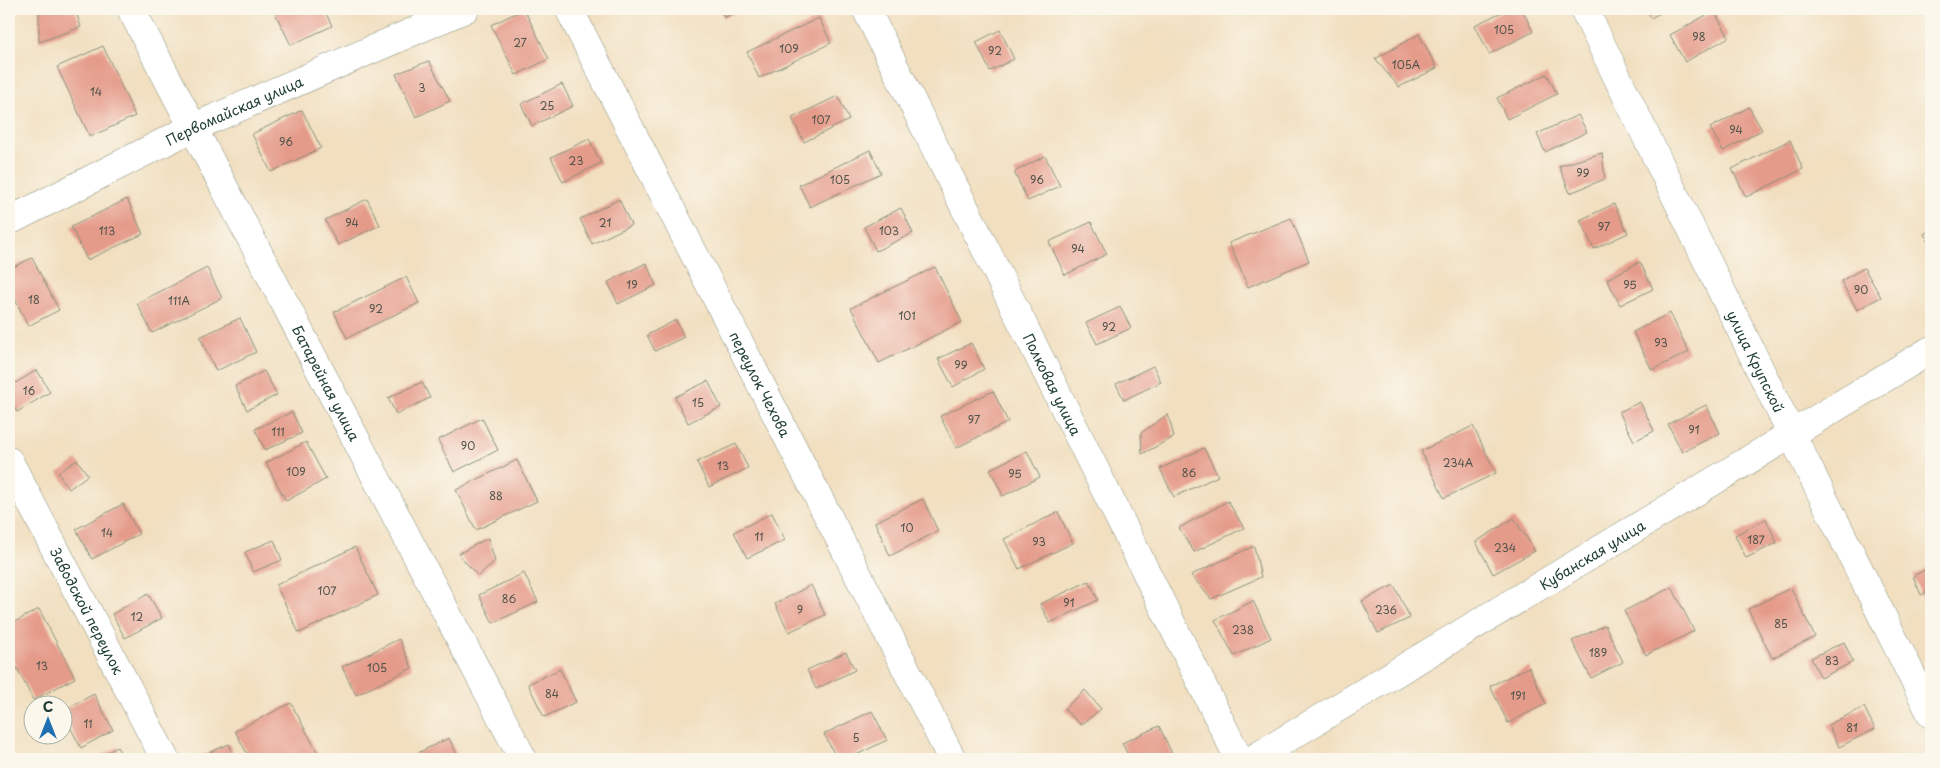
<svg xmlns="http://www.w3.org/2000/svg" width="1940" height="768" viewBox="0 0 1940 768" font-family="'Playpen Sans',sans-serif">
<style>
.building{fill:#e59b8a}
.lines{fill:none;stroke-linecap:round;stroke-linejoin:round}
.minor-casing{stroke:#888e7a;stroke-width:29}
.tertiary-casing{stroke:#888e7a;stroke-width:29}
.minor{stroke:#fff;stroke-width:28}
.tertiary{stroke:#fff;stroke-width:28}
.labels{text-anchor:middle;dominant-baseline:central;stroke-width:4.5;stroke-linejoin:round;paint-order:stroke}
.number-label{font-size:11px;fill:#50544a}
.street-label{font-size:14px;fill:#1f3d34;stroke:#fbf7ec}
</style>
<rect width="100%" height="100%" fill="#fbf7ec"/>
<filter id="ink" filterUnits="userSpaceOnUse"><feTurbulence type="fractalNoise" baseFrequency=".02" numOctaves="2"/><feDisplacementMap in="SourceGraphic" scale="10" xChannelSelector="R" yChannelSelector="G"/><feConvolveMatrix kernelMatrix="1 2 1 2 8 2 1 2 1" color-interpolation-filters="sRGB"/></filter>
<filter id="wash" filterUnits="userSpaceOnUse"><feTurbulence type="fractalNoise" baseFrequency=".0096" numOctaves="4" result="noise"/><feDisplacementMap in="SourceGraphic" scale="20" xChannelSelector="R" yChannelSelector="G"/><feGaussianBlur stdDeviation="1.12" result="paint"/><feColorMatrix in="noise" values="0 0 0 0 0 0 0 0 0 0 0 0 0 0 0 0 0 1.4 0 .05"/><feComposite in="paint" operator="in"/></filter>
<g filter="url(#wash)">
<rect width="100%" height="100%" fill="#f1dfc0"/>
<g id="blocks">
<g class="building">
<polygon points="39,9 75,9 81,27 39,42"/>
<polygon points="273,9 324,9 332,26 291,45"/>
<polygon points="388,9 399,9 390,13"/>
<polygon points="524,9 549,59 516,75 491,25"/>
<polygon points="720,9 743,9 724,18"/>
<polygon points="1508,9 1522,9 1533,32 1489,54 1475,25"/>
<polygon points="1646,9 1667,9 1651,18"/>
<polygon points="1714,11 1729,37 1685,62 1670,35"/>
<polygon points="819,18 831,43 759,78 747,52"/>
<polygon points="1000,30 1014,59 990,71 976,42"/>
<polygon points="1419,34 1437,68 1399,87 1375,59"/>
<polygon points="103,46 135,116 90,137 57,67"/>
<polygon points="429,61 450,101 416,117 396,74"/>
<polygon points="1547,74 1557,94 1507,119 1497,98"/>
<polygon points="562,84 573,106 532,126 521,104"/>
<polygon points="838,96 849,120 804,142 792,118"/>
<polygon points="1749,107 1762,130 1723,151 1710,128"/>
<polygon points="302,110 321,148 271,172 252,134"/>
<polygon points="1578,115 1587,132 1545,152 1537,134"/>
<polygon points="589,139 601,163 563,182 551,157"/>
<polygon points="1790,140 1803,169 1746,197 1732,169"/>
<polygon points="870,150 881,173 810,207 799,185"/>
<polygon points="1602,153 1605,179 1570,193 1559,166"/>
<polygon points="1045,156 1060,186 1028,201 1014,172"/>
<polygon points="127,199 143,234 87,260 71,227"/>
<polygon points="367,199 380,225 338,245 325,220"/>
<polygon points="619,199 631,225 592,244 580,219"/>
<polygon points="1614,204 1628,233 1594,249 1580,220"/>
<polygon points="901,208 913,233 876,251 864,227"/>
<polygon points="1291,218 1309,261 1248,287 1229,243"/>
<polygon points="1091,222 1107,254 1065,275 1049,242"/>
<polygon points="1931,229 1931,246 1924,234"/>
<polygon points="32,258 59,310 28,326 9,287 9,269"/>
<polygon points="1640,262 1653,289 1620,305 1607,279"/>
<polygon points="646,263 656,285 618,304 608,282"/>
<polygon points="935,267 962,322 879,363 851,308"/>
<polygon points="207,268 222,298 152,333 137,303"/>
<polygon points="1864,268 1881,297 1857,310 1841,281"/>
<polygon points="406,277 419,303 347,338 334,312"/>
<polygon points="1120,307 1131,328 1097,344 1086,323"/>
<polygon points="1670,313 1689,352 1652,370 1633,332"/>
<polygon points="240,318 256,352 216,371 200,337"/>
<polygon points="676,320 684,337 655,351 647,335"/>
<polygon points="971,343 984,369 953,387 938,359"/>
<polygon points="1153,366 1161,382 1124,400 1116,384"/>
<polygon points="37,370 50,392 17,412 9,399 9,387"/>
<polygon points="264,371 277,395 247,410 235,386"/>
<polygon points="708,381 721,407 688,423 675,397"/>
<polygon points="422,382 430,398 396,414 388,398"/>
<polygon points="993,391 1008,422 956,448 940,416"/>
<polygon points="1640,402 1654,431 1634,441 1619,412"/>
<polygon points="1706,405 1720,433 1682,452 1668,424"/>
<polygon points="292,412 302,433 265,450 255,429"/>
<polygon points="1168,414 1174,437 1142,454 1141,433"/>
<polygon points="482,418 498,450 454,472 438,440"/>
<polygon points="1473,426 1496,473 1444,498 1421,451"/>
<polygon points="306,442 326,479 286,501 266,463"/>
<polygon points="736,444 748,468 709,487 697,462"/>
<polygon points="1204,448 1218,476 1174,497 1160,469"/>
<polygon points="1027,451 1040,477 1003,496 990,469"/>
<polygon points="77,460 88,475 69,489 58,473"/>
<polygon points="517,460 537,501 476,530 456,490"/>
<polygon points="923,499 938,531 890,556 875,522"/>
<polygon points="1228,501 1244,528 1194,552 1179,528"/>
<polygon points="123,504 139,534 92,559 76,529"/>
<polygon points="1058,512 1073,543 1019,569 1004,539"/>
<polygon points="772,513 785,540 747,558 734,532"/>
<polygon points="1514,518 1535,551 1493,574 1476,542"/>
<polygon points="1766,519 1777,543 1746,558 1735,535"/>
<polygon points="488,538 495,561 478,576 458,554"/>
<polygon points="274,540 282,560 253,572 245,552"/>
<polygon points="1254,546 1261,577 1211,599 1191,575"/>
<polygon points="355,547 378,595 299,633 276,585"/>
<polygon points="1931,567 1931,590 1921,595 1913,576"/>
<polygon points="524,573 538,602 493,623 479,595"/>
<polygon points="1089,581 1098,600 1050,623 1040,604"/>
<polygon points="811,585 825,615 789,632 775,604"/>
<polygon points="1394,585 1410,618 1378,633 1362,601"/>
<polygon points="1672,587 1694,631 1646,655 1624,611"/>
<polygon points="1791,588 1815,637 1772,658 1748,609"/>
<polygon points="148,594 162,618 125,638 112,614"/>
<polygon points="1253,601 1271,638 1234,656 1215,620"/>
<polygon points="39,609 75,678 33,700 9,652 9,625"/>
<polygon points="1605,625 1623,662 1591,678 1572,641"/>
<polygon points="399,639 412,668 356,695 342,667"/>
<polygon points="1844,642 1853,662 1821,678 1811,658"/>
<polygon points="846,652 855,670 816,689 807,670"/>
<polygon points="1529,667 1546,704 1508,723 1490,686"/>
<polygon points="560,669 576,702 544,717 528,684"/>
<polygon points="1085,690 1101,709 1081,725 1064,709"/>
<polygon points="94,694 113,730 81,748 62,711"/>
<polygon points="291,703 321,759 250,759 235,731"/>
<polygon points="1864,707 1875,729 1839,747 1828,725"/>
<polygon points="872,711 887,740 848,759 837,759 824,734"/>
<polygon points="1159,726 1174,758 1130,759 1122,743"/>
<polygon points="449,738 459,759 405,759"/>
<polygon points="229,744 236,759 194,759"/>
<polygon points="117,747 124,759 95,759"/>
</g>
</g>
</g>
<g filter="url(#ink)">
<use href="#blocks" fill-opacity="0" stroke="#888e7a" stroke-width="1"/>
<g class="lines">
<g class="minor-casing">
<g id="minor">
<path id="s1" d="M569,9l383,750"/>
<path id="s2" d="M866,9l373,750"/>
<path id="s3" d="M1584,9l207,424 140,281"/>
<path id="s4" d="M9,221l183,-93 273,-119"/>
<path id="s5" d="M9,461l156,298"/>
</g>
</g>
<g class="tertiary-casing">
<g id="tertiary">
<path id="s6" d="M131,9l392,750"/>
<path id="s7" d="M1253,759l678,-409"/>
</g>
</g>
<use href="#minor" class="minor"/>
<use href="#tertiary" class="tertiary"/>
</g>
</g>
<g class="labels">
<g class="number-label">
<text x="1504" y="29">105</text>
<text x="1699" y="36">98</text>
<text x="520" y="42">27</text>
<text x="789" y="48">109</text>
<text x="995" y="50">92</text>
<text x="1406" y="64">105А</text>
<text x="422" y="87">3</text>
<text x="96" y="91">14</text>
<text x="547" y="105">25</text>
<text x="821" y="119">107</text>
<text x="1736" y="129">94</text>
<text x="286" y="141">96</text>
<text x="576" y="160">23</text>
<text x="1583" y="172">99</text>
<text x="840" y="179">105</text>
<text x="1037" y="179">96</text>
<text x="352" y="222">94</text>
<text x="605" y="222">21</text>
<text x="1604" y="226">97</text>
<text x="107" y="230">113</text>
<text x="889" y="230">103</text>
<text x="1078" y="248">94</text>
<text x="632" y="284">19</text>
<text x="1630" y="284">95</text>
<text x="1861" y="289">90</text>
<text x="34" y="299">18</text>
<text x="179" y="300">111А</text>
<text x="376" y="308">92</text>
<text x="907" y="315">101</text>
<text x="1109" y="326">92</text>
<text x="1661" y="342">93</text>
<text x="961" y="364">99</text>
<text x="29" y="390">16</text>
<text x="698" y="402">15</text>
<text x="974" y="419">97</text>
<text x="1694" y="429">91</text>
<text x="278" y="431">111</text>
<text x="468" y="445">90</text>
<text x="1458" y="462">234А</text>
<text x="723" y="465">13</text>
<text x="296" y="471">109</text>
<text x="1189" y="472">86</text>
<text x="1015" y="473">95</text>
<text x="496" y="495">88</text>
<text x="907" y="527">10</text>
<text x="107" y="532">14</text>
<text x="759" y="536">11</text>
<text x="1756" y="539">187</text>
<text x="1039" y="541">93</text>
<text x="1505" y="547">234</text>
<text x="327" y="590">107</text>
<text x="509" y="598">86</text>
<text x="1069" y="602">91</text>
<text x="800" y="609">9</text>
<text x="1386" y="609">236</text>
<text x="137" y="616">12</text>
<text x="1781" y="623">85</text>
<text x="1243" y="629">238</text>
<text x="1598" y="652">189</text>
<text x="1832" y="660">83</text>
<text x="42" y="665">13</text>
<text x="377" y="667">105</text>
<text x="552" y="693">84</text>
<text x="1518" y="695">191</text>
<text x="88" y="723">11</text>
<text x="1852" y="727">81</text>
<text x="856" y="737">5</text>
</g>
<g class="street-label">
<text stroke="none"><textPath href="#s4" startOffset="251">Первомайская улица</textPath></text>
<text stroke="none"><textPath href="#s3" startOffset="392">улица Крупской</textPath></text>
<text stroke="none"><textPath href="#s6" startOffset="422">Батарейная улица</textPath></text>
<text stroke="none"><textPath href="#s1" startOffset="421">переулок Чехова</textPath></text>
<text stroke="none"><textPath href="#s2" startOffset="419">Полковая улица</textPath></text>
<text stroke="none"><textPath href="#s7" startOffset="396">Кубанская улица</textPath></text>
<text stroke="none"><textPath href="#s5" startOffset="169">Заводской переулок</textPath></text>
</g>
</g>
<rect width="1940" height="768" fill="none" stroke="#fbf7ec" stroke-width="30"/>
<g transform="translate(48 720)"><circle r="24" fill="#fbf7ec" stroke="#a3ada2"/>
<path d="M0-4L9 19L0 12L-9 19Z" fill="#1f6fb2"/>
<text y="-8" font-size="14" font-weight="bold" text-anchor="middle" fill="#1f3d34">С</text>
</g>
</svg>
